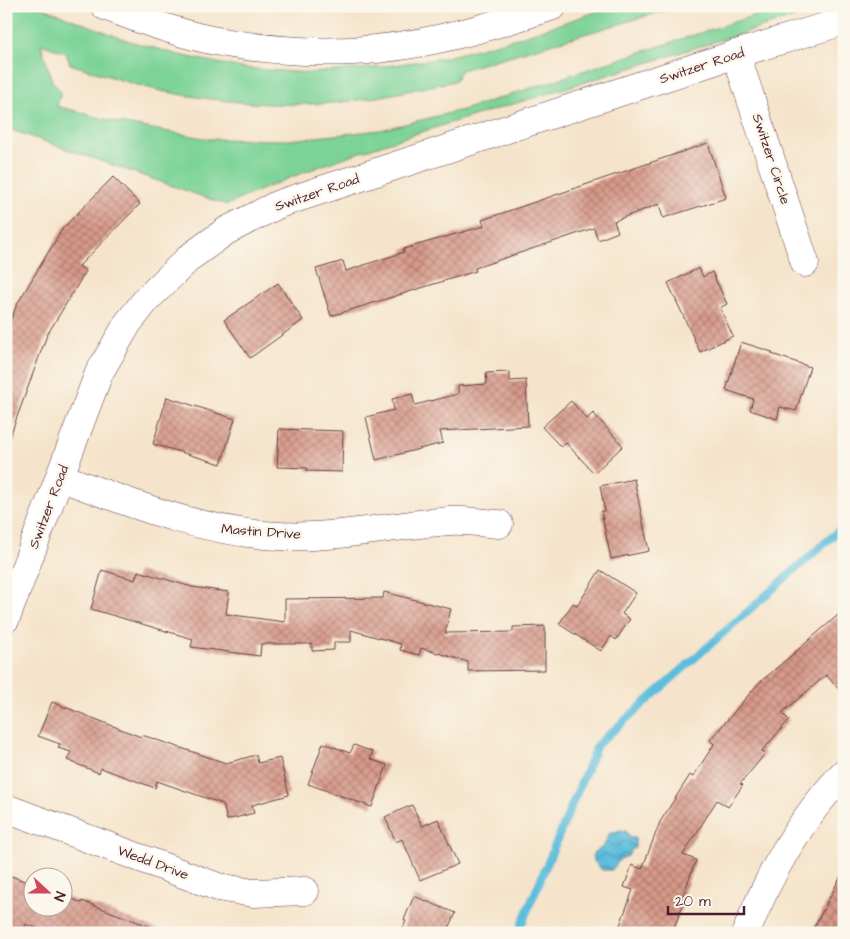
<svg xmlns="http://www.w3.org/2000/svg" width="850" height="939" viewBox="0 0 850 939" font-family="'Architects Daughter',sans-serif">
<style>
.grass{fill:#7cd397;stroke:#637961}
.water{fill:url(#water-waves);stroke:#546e84}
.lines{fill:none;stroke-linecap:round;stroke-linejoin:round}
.stream{stroke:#5dbddc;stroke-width:8}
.building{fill:url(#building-cross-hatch)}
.minor-casing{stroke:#643d43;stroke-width:29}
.highway-casing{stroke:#643d43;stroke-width:29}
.minor{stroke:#fff;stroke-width:28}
.highway{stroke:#fff;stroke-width:28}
.labels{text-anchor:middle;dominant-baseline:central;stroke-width:5;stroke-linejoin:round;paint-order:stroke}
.street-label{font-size:14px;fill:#4a1f2b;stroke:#fbf7ec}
</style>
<defs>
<pattern id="water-waves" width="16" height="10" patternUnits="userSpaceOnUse" patternTransform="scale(1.25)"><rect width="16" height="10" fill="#5dbddc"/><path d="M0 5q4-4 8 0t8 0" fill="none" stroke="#4f99b3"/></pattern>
<pattern id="building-cross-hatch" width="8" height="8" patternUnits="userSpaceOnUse" patternTransform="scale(1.25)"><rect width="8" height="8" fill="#d79a8a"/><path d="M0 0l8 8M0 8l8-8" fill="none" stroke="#b07d71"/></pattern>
</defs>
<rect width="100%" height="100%" fill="#fbf7ec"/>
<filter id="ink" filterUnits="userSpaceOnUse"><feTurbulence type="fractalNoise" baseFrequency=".02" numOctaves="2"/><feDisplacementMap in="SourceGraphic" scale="10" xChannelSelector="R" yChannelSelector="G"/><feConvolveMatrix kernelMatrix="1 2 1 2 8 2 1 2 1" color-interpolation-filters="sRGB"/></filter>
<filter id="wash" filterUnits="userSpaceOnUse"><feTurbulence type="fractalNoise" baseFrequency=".0096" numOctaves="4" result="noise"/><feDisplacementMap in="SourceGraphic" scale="20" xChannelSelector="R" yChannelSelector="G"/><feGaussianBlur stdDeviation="1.12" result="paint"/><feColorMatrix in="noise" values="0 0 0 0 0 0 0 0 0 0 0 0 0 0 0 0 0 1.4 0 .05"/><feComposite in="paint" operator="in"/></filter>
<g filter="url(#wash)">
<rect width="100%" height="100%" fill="#f5e4cb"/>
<path class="grass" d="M6,6h32l91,35 50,14 63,13 66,5 64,-5 71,-10 74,-20 97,-32h67l-220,64 -6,11c-41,8 -82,19 -123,22 -57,4 -115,-1 -171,-12 -31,-7 -61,-18 -91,-27l-4,-11 -25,-9 11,37 9,11 -4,14 62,17 90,16 80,1 91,-10 86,-21 317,-103h49c-97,29 -194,60 -292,90 -106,32 -213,62 -313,109l-221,-77z"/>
<path class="water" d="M620,830l6,1 4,7h5v10l-3,1 -4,7 -8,3 -8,11h-10l-9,-10 -1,-4 2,-4c9,-3 12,-10 15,-18z"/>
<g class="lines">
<polyline class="stream" points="518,933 597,745 844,526"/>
</g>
<g id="blocks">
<g class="building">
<polygon points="708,143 726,198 663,218 659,204 614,221 618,232 598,240 594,228 475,268 476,271 331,316 316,269 343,261 346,271 404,252 403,249 484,226 482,220"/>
<polygon points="113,177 140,204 79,266 86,271 47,335 9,439 6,438 6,332 17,304 63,228"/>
<polygon points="699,268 703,277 712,272 727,304 720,308 733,336 700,352 668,283"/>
<polygon points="278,283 303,320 250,358 224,320"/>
<polygon points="741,342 772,352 772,354 810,367 796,411 780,407 777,419 750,410 753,399 726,390"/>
<polygon points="510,372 510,381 526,380 528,426 440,431 443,443 376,460 366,417 394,410 392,399 412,394 415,405 458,394 458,386 487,384 486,373"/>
<polygon points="167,397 235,419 221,464 153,444"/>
<polygon points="571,401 587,419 593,413 623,446 594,473 566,443 561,447 542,427"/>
<polygon points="279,429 343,431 342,472 307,471 307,468 277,467"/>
<polygon points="634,479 649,551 611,559 601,511 605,511 600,486"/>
<polygon points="102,570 135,580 138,571 192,587 229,592 226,614 285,622 285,599 383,598 384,592 451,609 445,633 513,632 513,627 545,626 545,670 468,671 468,662 421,648 419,655 400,650 401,644 351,630 351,642 334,642 334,650 312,651 312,644 261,644 260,656 191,647 193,639 91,609"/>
<polygon points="600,570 636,593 622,614 630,619 616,640 611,636 601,651 559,624 573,603 577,606"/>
<polygon points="844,610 844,695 826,675 782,713 789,720 762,751 765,754 740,784 743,785 728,807 717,800 683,855 696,860 681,901 684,902 672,933 617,933 633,890 624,887 632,865 642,869 660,822 690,775 693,777 714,744 710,740 758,684"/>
<polygon points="52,702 141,737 142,735 226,763 256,755 258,763 280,758 289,795 252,805 254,813 227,820 223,804 157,781 155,788 101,768 99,773 67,760 71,752 58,748 60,744 38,736"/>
<polygon points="323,743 350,753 354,745 373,752 370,759 387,765 372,807 308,784"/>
<polygon points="412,805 422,826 438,819 458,864 420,880 402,839 396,842 385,817"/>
<polygon points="844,870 844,933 811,933"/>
<polygon points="6,874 32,884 32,906 62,906 62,895 82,903 82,901 162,931 162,933 48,933 26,924 22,933 6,933"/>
<polygon points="414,896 455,913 446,933 401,933 406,921 404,920"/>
</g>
</g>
</g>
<g filter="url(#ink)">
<use href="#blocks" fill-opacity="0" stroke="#643d43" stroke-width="1"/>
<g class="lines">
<g class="minor-casing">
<g id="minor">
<polyline points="736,54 805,263"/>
<path d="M60,477c72,27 141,55 219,59 58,3 114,-11 171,-15 16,-1 33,2 49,3"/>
<polyline points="6,618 99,373 128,323 147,299 190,257 226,231 279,204 736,54 844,21"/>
<polyline points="6,808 218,887 253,893 305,891"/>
<path d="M746,933c23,-60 54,-114 98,-160"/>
</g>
</g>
<g class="highway-casing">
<path id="highway" d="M105,6c33,13 66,25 101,33 51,11 118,16 170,10 61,-6 119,-24 177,-43"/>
</g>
<use href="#minor" class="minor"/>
<use href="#highway" class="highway"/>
</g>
</g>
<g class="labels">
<g class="street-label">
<text transform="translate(702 66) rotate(-18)">Switzer Road</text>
<text transform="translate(771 159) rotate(72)">Switzer Circle</text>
<text transform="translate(317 193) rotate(-19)">Switzer Road</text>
<text transform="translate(49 507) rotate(-69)">Switzer Road</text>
<text transform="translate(261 532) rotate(4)">Mastin Drive</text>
<text transform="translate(153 863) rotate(20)">Wedd Drive</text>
</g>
</g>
<rect width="850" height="939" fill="none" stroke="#fbf7ec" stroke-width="25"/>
<g transform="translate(48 892) rotate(111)"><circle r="24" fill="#fbf7ec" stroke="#b4a19f"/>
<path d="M0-4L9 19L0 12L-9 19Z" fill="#d1495b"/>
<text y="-8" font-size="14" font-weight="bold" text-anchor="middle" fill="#4a1f2b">N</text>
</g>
<path d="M668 906v8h76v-8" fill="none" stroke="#4a1f2b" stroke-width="2.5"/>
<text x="675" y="906" font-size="15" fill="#4a1f2b" stroke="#fbf7ec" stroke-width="4" paint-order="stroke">20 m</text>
</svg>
